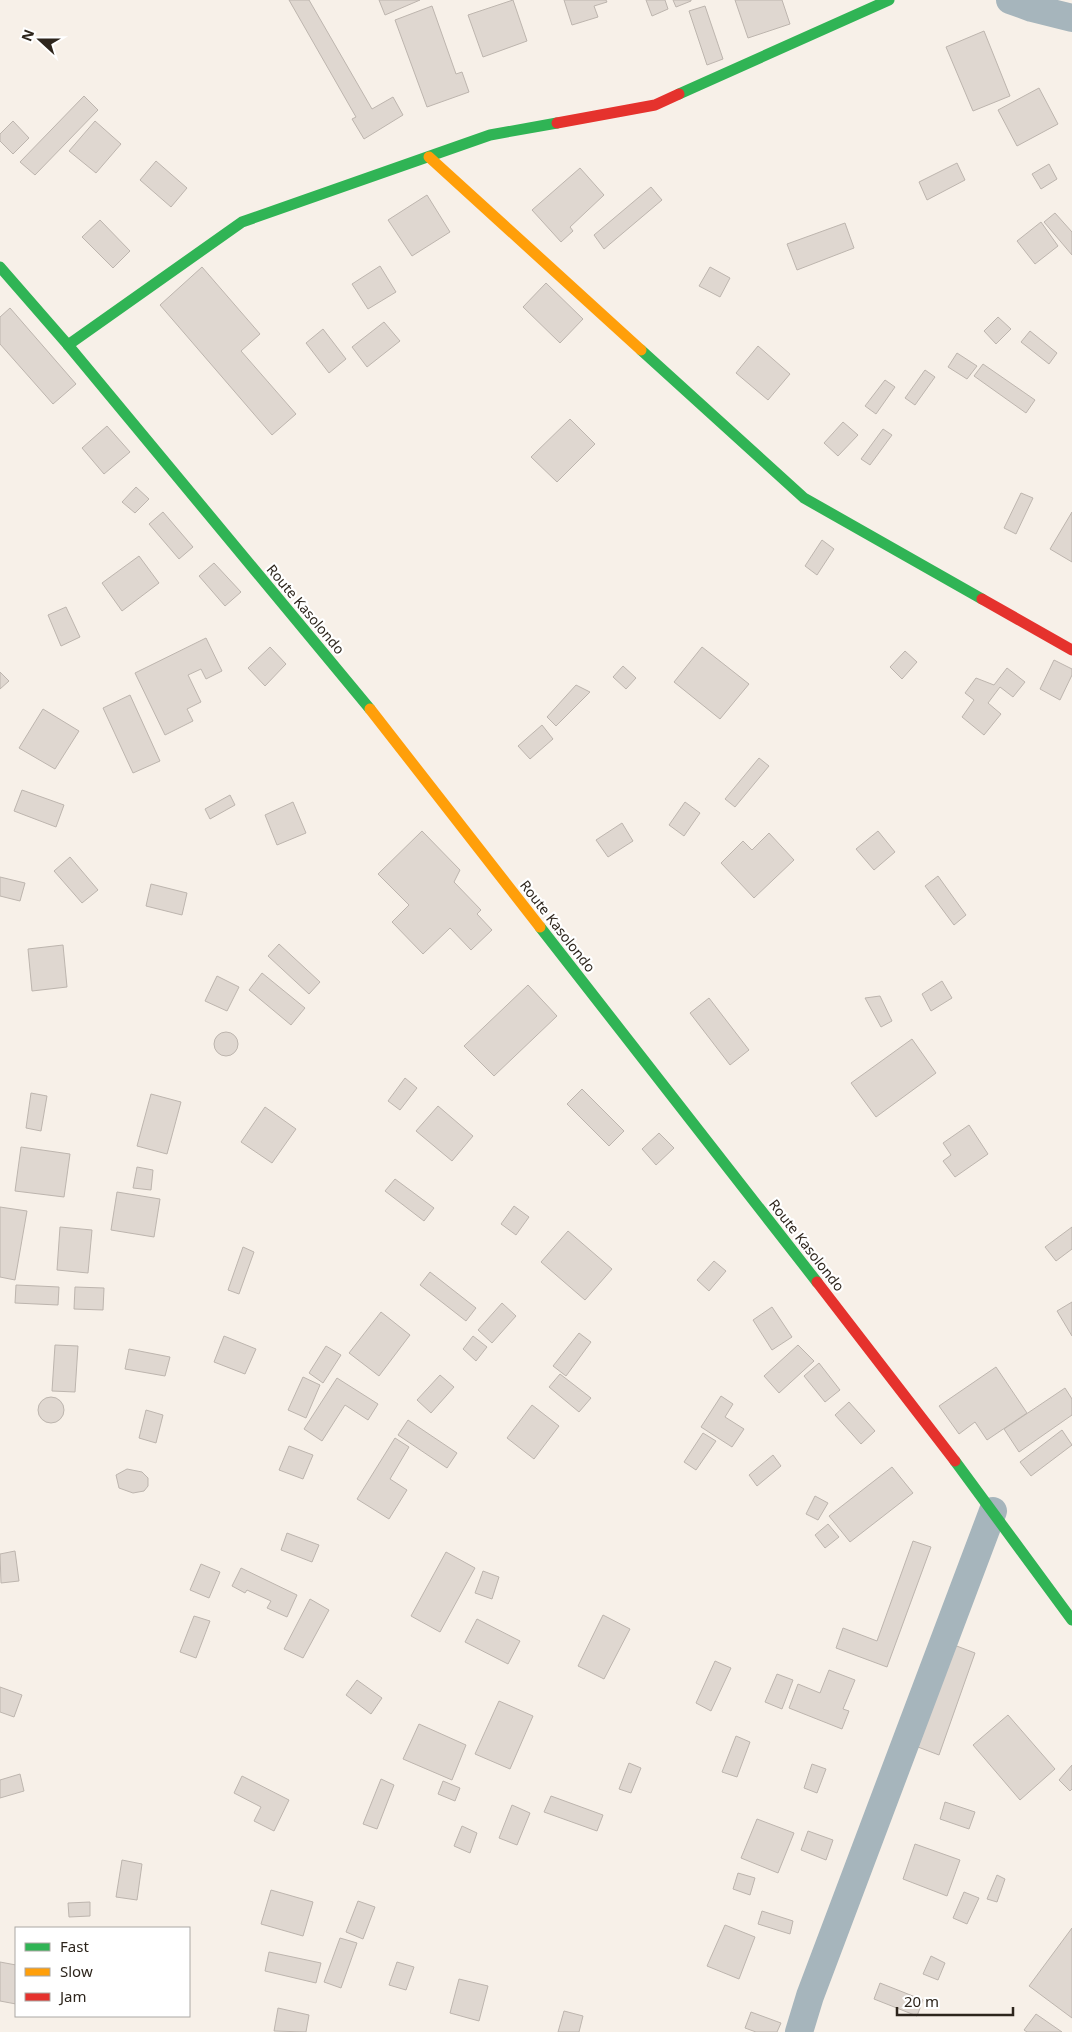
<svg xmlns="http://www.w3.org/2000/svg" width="1072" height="2032" viewBox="0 0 1072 2032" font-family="'Noto Sans',sans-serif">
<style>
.building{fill:#dfd7d0;stroke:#bdb5ae}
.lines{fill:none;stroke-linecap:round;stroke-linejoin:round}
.street{stroke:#a6b5bc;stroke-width:28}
.fast{stroke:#30b455;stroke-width:11}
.slow{stroke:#ff9f0a;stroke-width:11}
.jam{stroke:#e5322d;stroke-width:11}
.labels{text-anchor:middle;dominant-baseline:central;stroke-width:4.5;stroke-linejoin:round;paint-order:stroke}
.street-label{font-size:14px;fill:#2d251c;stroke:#fff}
</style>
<rect width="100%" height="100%" fill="#f7f0e8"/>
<g class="building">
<polygon points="289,0 309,0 372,109 393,97 403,115 364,139 352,119 356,117"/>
<polygon points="379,0 420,0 385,15"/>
<polygon points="513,0 527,41 483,57 468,15"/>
<polygon points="564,0 606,0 607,2 594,6 598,17 572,25"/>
<polygon points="646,0 665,0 668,9 652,16"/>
<polygon points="673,0 691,0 691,1 676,7"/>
<polygon points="735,0 782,0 790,24 748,38"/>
<polygon points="432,6 456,74 462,72 469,92 427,107 395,20"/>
<polygon points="705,6 723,59 707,65 689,11"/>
<polygon points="984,31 1010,96 973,111 946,47"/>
<polygon points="1039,88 1058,124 1017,146 998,110"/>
<polygon points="84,96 98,110 35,175 20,162"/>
<polygon points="13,121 29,138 13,154 0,141 0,134"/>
<polygon points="95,121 121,144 96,173 69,151"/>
<polygon points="156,161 187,188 171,207 140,180"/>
<polygon points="957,163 965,180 927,200 919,182"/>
<polygon points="1049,164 1057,179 1041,189 1032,174"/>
<polygon points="580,168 604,195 570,227 573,231 561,242 532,210"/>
<polygon points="651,187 662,200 604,249 594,235"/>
<polygon points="427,195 450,232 412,256 388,220"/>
<polygon points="1055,213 1072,232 1072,255 1044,222"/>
<polygon points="100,220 130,251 113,268 82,237"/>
<polygon points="1041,222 1058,246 1035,264 1017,241"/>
<polygon points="845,223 854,248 797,270 787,244"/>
<polygon points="380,266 396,292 368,309 352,284"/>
<polygon points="202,267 260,334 241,351 296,414 272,435 160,305"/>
<polygon points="710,267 730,278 720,297 699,286"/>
<polygon points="546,283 583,319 560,343 523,307"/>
<polygon points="10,308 76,384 53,404 0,344 0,317"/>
<polygon points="998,317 1011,329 996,344 984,331"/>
<polygon points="384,322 400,341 367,367 352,347"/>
<polygon points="323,329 346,359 329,373 306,343"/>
<polygon points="1030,331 1057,353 1049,364 1021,342"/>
<polygon points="758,346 790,374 768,400 736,373"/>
<polygon points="957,353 977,366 967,379 948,367"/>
<polygon points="983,364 1035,400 1026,413 974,376"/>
<polygon points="925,370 935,377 915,405 905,398"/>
<polygon points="885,380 895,387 876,414 865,406"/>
<polygon points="570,419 595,444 557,482 531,457"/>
<polygon points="843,422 858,435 838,456 824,443"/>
<polygon points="107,426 130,452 104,474 82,448"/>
<polygon points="883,429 892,435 870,465 861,459"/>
<polygon points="136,487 149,499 135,513 122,502"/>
<polygon points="1021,493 1033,498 1016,534 1004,528"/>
<polygon points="163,512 193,547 179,559 149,524"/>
<polygon points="1072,512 1072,562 1050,549"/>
<polygon points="822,540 834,549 817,575 805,566"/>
<polygon points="139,556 159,583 122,611 102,583"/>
<polygon points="214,563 241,592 225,606 199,576"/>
<polygon points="66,607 80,637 61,646 48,615"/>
<polygon points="206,638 222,671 206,679 201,669 188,675 201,702 187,709 193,721 165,735 135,673"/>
<polygon points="270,647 286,664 265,686 248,668"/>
<polygon points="702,647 749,684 720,719 674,682"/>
<polygon points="905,651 917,662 902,679 890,667"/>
<polygon points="1054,660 1072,669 1072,675 1060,700 1040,689"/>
<polygon points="623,666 636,678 626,689 613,677"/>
<polygon points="1007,668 1025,682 1013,697 1000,687 988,703 1001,714 984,735 962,717 974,700 965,693 976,678 994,685"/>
<polygon points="0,672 9,681 0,689"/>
<polygon points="576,685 590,692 556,726 547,717"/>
<polygon points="130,695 160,761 133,773 103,708"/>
<polygon points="43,709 79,731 55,769 19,748"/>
<polygon points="542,725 553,739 530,759 518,746"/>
<polygon points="759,758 769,766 735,807 725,799"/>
<polygon points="22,790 64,805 56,827 14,811"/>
<polygon points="230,795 235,805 210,819 205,809"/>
<polygon points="293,802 306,833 277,845 265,815"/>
<polygon points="685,802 700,813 684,836 669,825"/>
<polygon points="622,823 633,841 608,857 596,840"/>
<polygon points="422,831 460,870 454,882 481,910 477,914 492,930 471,950 450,928 423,954 392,922 409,905 378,874"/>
<polygon points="878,831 895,852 874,870 856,849"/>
<polygon points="769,833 794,860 754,898 721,863 743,841 752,850"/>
<polygon points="70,857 98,890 82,903 54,871"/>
<polygon points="938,876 966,915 954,925 925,886"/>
<polygon points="0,877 25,883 20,901 0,896"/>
<polygon points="151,884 187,893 182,915 146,906"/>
<polygon points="279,944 320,982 309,994 268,956"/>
<polygon points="63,945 67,987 32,991 28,949"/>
<polygon points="262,973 305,1008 291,1025 249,990"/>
<polygon points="217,976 239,987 227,1011 205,1001"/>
<polygon points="942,981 952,998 931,1011 922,994"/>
<polygon points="528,985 557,1016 494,1076 464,1046"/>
<polygon points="880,996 892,1021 881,1027 865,998"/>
<polygon points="709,998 749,1050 730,1065 690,1013"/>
<circle cx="226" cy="1044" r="12"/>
<polygon points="912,1039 936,1073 876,1117 851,1083"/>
<polygon points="405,1078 417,1088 400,1110 388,1101"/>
<polygon points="582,1089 624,1131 609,1146 567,1104"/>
<polygon points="31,1093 47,1096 41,1131 26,1128"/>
<polygon points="151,1094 181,1102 167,1154 137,1146"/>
<polygon points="438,1106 473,1136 452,1161 416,1131"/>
<polygon points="265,1107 296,1129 272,1163 241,1142"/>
<polygon points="969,1125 988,1154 955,1177 943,1161 951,1155 943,1143"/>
<polygon points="659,1133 674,1148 656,1165 642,1149"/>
<polygon points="21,1147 70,1154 64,1197 15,1191"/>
<polygon points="137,1167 153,1170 151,1190 133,1188"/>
<polygon points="395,1179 434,1208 424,1221 385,1191"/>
<polygon points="117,1192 160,1199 154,1237 111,1230"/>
<polygon points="514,1206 529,1217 516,1235 501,1224"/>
<polygon points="0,1207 27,1211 15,1280 0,1277"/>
<polygon points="60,1227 92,1230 88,1273 57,1270"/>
<polygon points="1072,1227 1072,1249 1056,1261 1045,1247"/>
<polygon points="568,1231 612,1269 585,1300 541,1262"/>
<polygon points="243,1247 254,1252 239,1294 228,1290"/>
<polygon points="714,1261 726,1271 709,1291 697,1280"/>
<polygon points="430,1272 476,1308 466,1321 420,1285"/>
<polygon points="16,1285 59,1287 58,1305 15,1303"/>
<polygon points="75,1287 104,1288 103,1310 74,1309"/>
<polygon points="1072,1302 1072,1336 1057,1311"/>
<polygon points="502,1303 516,1316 492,1343 478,1330"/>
<polygon points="772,1307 792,1337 772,1350 753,1320"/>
<polygon points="381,1312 410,1335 379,1376 349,1353"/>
<polygon points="579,1333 591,1342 566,1376 553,1366"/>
<polygon points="224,1336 256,1349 245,1374 214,1362"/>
<polygon points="473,1336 487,1347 476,1361 463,1349"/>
<polygon points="55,1345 78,1346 75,1392 52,1391"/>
<polygon points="798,1345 814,1361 779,1393 764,1376"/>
<polygon points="326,1346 341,1355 323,1383 309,1373"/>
<polygon points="129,1349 170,1357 165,1376 125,1369"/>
<polygon points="819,1363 840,1390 825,1402 804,1376"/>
<polygon points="996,1367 1027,1413 987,1440 975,1422 959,1434 939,1406"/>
<polygon points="560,1374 591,1398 579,1412 549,1387"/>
<polygon points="440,1375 454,1387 431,1413 417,1400"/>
<polygon points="303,1377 320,1385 306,1418 288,1410"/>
<polygon points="337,1378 378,1404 368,1420 345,1405 322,1441 304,1429"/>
<polygon points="1065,1388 1072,1399 1072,1415 1019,1452 1004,1429"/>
<polygon points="721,1396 733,1404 725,1417 744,1429 732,1447 701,1427"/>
<circle cx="51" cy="1410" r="13"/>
<polygon points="849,1402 875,1431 861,1444 835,1415"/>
<polygon points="532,1405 559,1426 534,1459 507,1438"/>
<polygon points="146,1410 163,1415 156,1443 139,1438"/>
<polygon points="408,1420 457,1453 447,1468 398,1435"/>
<polygon points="1062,1430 1072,1445 1031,1476 1020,1462"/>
<polygon points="703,1433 716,1441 696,1470 684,1462"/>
<polygon points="395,1438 409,1447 390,1479 407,1490 389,1519 357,1499"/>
<polygon points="289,1446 313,1455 303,1479 279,1470"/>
<polygon points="773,1455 781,1466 757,1486 749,1475"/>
<polygon points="892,1467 913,1493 850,1542 829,1516"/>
<polygon points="127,1469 142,1472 148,1478 148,1486 144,1491 133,1493 119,1488 116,1475"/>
<polygon points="815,1496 828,1503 818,1520 806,1514"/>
<polygon points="828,1524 839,1537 825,1548 815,1535"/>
<polygon points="287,1533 319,1545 312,1562 281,1550"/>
<polygon points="913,1541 931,1547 887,1667 836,1648 843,1628 877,1641"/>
<polygon points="15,1551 19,1581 1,1583 0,1554"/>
<polygon points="446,1552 475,1568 440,1632 411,1616"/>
<polygon points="201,1564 220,1572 209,1598 190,1590"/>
<polygon points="241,1568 297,1595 287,1617 267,1608 271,1601 247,1590 245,1593 232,1586"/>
<polygon points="483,1571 499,1577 492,1599 475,1593"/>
<polygon points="310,1599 329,1610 303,1658 284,1649"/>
<polygon points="603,1615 630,1629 604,1679 578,1666"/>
<polygon points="194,1616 210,1621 196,1658 180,1652"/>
<polygon points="477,1619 520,1641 508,1664 465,1642"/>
<polygon points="954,1645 975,1653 939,1755 918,1747"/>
<polygon points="715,1661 731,1668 711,1711 696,1703"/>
<polygon points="829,1670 855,1680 843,1709 849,1711 842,1729 789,1708 798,1684 820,1693"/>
<polygon points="777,1674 793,1680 782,1709 765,1702"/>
<polygon points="357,1680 382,1698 371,1714 346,1695"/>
<polygon points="0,1687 22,1695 14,1717 0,1712"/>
<polygon points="499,1701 533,1716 510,1769 475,1754"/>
<polygon points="1008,1715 1055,1769 1020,1800 973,1745"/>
<polygon points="419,1724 466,1745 452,1780 403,1759"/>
<polygon points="736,1736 750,1742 737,1777 722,1772"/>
<polygon points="629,1763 641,1768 631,1793 619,1789"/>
<polygon points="812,1764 826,1769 817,1793 804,1788"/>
<polygon points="1072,1765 1072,1789 1070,1791 1059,1780"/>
<polygon points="20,1774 24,1791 0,1798 0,1780"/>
<polygon points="242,1776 289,1800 274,1831 254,1821 261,1807 234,1793"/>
<polygon points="381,1779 394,1785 377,1829 363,1824"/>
<polygon points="443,1781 460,1788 455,1801 438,1794"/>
<polygon points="551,1796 603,1815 597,1831 544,1812"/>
<polygon points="945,1802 975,1812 969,1829 940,1819"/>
<polygon points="512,1805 530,1813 517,1845 499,1838"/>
<polygon points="757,1819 794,1833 778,1873 741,1858"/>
<polygon points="462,1826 477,1833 470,1853 454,1846"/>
<polygon points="808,1831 833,1840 826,1860 801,1850"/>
<polygon points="915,1844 960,1860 947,1896 903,1879"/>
<polygon points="122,1860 142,1864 137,1900 116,1897"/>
<polygon points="738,1873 755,1878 750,1895 733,1889"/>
<polygon points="997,1875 1005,1879 997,1902 987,1899"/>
<polygon points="271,1890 313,1902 303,1936 261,1924"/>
<polygon points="964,1892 979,1898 967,1924 953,1918"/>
<polygon points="358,1901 375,1907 363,1939 346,1932"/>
<polygon points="90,1902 90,1916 69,1917 68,1903"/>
<polygon points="762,1911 793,1921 790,1934 758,1924"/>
<polygon points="725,1925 755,1937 739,1979 707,1966"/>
<polygon points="1072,1928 1072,2018 1029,1986"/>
<polygon points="340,1938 357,1943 341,1988 324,1982"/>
<polygon points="269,1952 321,1963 316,1983 265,1971"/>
<polygon points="931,1956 945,1963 938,1980 923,1974"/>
<polygon points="0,1962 16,1965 16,2004 0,2001"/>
<polygon points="397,1962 414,1967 406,1990 389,1985"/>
<polygon points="459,1979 488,1986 479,2021 450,2013"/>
<polygon points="880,1983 923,2000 917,2016 874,1999"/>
<polygon points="278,2008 309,2015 306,2032 274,2031"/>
<polygon points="564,2011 583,2016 579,2032 558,2032"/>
<polygon points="751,2012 781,2023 777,2032 756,2032 745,2028"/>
<polygon points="1036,2014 1062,2032 1027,2032 1024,2030"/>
</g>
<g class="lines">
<g class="street">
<polyline points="1010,0 1032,8 1072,18"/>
<polyline points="799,2032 810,1996 993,1511"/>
</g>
<g class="fast">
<polyline points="679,94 889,0"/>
<polyline points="0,267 68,345 370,709"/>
<polyline points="68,345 242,222 490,135 557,123"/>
<polyline points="641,350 804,498 982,599"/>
<polyline points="540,927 817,1282"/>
<polyline points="955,1461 1072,1620"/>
</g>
<g class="slow">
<polyline points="429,157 641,350"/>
<polyline points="370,709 540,927"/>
</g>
<g class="jam">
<polyline points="557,123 655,105 679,94"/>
<polyline points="982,599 1072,650"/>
<polyline points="817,1282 955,1461"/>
</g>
</g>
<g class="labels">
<g class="street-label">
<text transform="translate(306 609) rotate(50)">Route Kasolondo</text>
<text transform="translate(558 926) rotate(52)">Route Kasolondo</text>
<text transform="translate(807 1245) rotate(52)">Route Kasolondo</text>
</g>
</g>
<rect x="15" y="1927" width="175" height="90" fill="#ffffff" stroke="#aba8a4"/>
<rect x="25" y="1943" width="25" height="8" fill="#30b455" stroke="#aba8a4"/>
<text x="60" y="1952" font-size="15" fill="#2d251c">Fast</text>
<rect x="25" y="1968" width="25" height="8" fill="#ff9f0a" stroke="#aba8a4"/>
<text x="60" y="1977" font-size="15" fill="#2d251c">Slow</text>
<rect x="25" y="1993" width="25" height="8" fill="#e5322d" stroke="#aba8a4"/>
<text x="60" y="2002" font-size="15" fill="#2d251c">Jam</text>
<g transform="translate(40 40) rotate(291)" stroke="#ffffff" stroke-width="4" paint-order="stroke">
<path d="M0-4L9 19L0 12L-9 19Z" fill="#2d251c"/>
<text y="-8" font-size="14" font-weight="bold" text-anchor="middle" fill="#2d251c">N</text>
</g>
<path d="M897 2007v8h116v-8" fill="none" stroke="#2d251c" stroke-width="2.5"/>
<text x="904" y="2007" font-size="15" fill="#2d251c" stroke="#ffffff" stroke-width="4" paint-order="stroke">20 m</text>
</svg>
